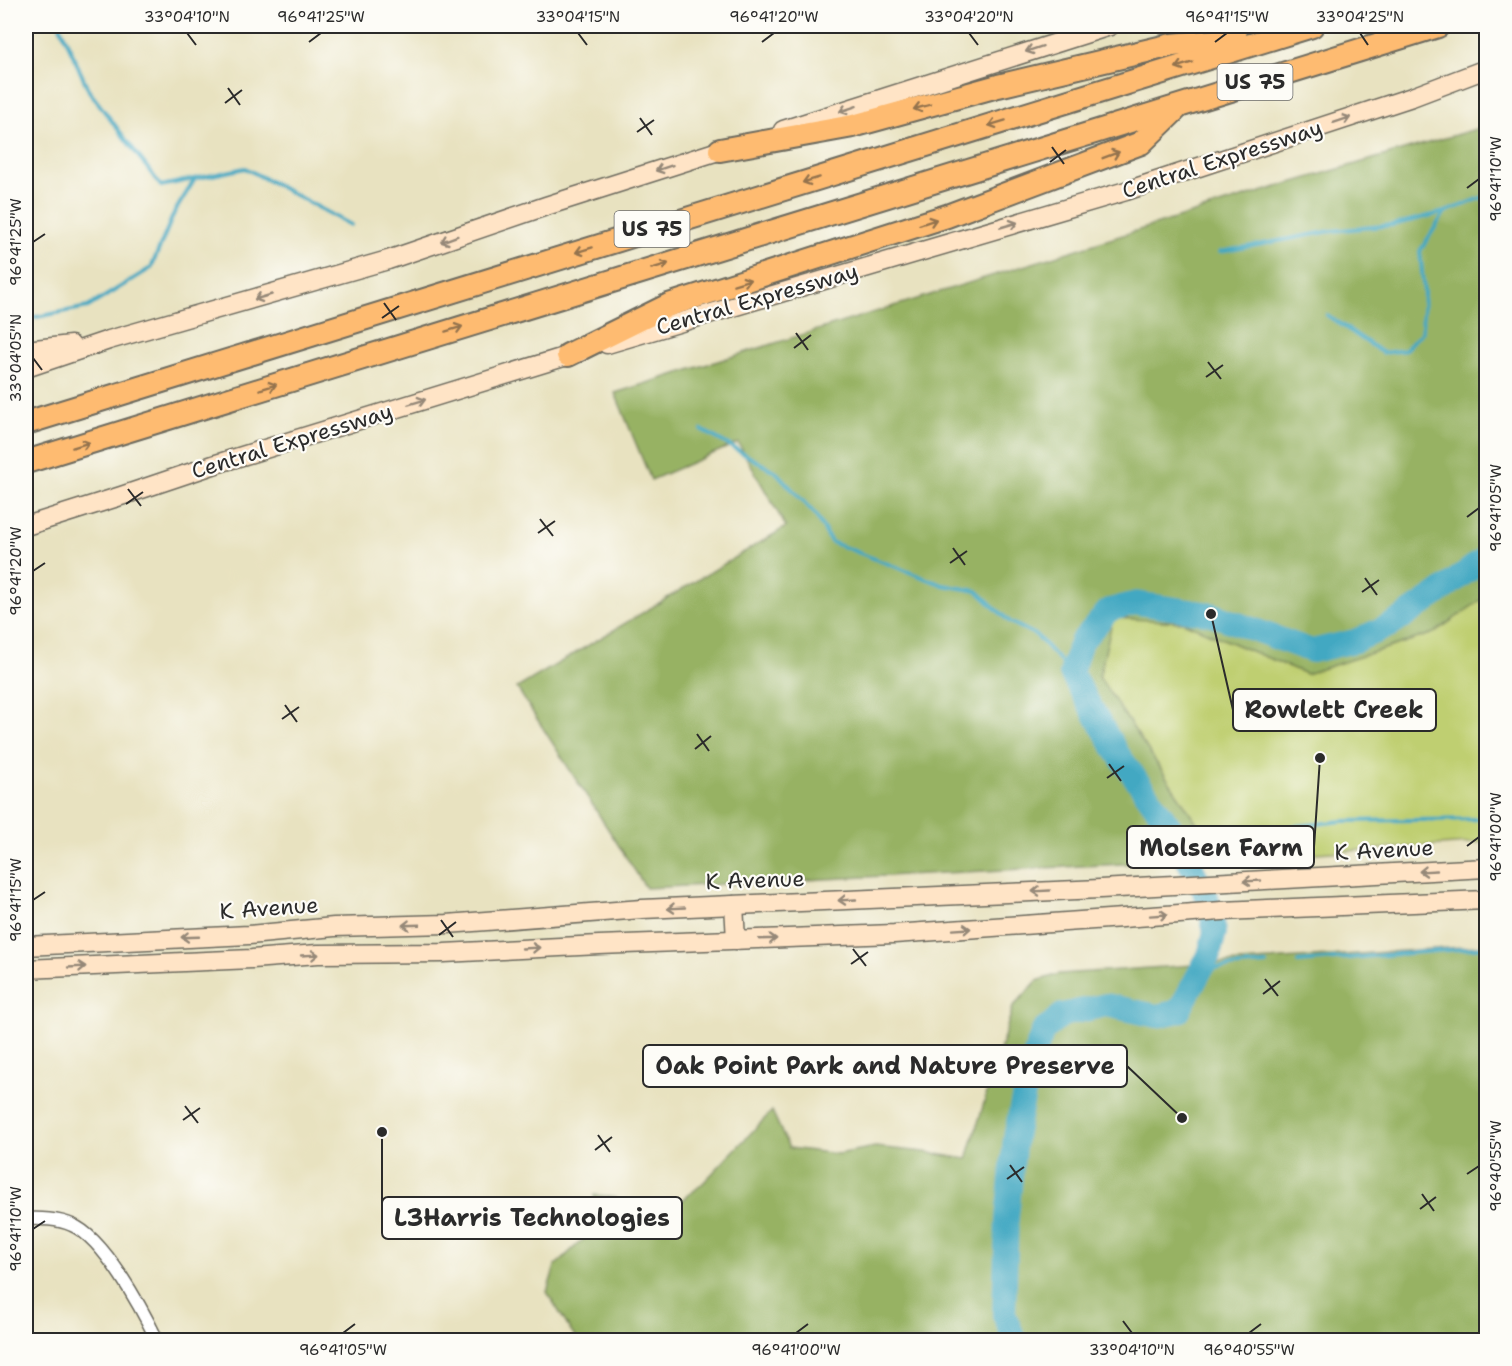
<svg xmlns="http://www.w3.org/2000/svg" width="1512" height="1366" viewBox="0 0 1512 1366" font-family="'Shantell Sans',sans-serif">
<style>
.green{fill:#bfcf71;stroke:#757d4e;stroke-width:1.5}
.forest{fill:#97b263;stroke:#616e47;stroke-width:1.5}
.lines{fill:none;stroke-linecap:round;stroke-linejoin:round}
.stream{stroke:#42a8c2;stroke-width:4}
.river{stroke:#42a8c2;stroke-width:24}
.street-casing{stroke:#6d6b5f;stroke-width:15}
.secondary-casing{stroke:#6d6b5f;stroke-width:21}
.highway-casing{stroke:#6d6b5f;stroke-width:26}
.street{stroke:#fff;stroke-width:12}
.secondary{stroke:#ffe4c6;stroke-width:18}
.highway{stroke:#febb71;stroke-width:22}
.oneway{stroke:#958878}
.oneway2{stroke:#94734e}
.ticks{fill:none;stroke:#2b2b2b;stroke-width:2}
.labels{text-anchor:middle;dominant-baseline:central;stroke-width:4.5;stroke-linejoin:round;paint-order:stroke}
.shield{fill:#fdfcf7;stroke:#6a6a68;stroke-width:1.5}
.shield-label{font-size:21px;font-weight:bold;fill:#2b2b2b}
.street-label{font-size:22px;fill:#2b2b2b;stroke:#fdfcf7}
.leader{fill:none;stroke:#2b2b2b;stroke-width:2}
.callout-dot{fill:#2b2b2b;stroke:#fdfcf7;stroke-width:2}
.callout{fill:#fdfcf7;stroke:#2b2b2b;stroke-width:2}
.callout-label{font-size:24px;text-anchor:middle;font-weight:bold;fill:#2b2b2b}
.neatline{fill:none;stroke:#2b2b2b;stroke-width:2}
.ticks-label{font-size:15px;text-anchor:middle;fill:#2b2b2b}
</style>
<rect width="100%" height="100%" fill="#fdfcf7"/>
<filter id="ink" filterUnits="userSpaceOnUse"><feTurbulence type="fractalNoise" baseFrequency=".0167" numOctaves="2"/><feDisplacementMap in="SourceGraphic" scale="12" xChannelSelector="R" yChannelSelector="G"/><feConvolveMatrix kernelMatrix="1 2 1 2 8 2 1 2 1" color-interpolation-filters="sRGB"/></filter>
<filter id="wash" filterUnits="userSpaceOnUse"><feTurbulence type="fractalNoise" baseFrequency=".008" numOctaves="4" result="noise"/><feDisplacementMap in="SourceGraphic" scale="24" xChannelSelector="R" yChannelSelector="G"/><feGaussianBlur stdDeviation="1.35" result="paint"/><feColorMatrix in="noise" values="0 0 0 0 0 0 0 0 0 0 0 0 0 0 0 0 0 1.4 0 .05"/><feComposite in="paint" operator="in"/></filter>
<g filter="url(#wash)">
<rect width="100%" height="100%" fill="#e8e2c0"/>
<polygon class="green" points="1486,596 1486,842 1221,859 1099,677 1113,617 1183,622 1306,674 1433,633"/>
<g class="forest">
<polygon points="1486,126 1486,596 1434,633 1306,674 1183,622 1113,618 1099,677 1221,859 646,888 517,688 786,527 738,443 651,480 615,393 1277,187"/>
<polygon points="1478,946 1486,953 1486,1340 578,1340 572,1333 547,1292 555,1266 598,1225 594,1195 616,1198 641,1213 670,1210 701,1185 772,1111 789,1148 838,1154 875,1147 924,1152 967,1159 1013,1007 1037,981 1059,974"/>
</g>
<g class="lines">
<g class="stream">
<polyline points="60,26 89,91 161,186 245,168 351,225"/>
<polyline points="1220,252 1331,231 1393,225 1445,212 1486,196"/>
<polyline points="1327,315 1383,353 1405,350 1422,332 1424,293 1420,251 1445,212"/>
<polyline points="26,319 88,307 151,268 174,213 195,179"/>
<polyline points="702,430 776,472 815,514 831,542 943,585 977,591 1010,622 1036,635 1071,673"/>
<polyline points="1288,827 1343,821 1486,819"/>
<polyline points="1191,865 1234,851 1257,835"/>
<polyline points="1298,962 1486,947"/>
<polyline points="1202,969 1266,964"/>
</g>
<polyline class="river" points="1015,1340 1004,1315 1007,1218 1015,1137 1029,1070 1043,1031 1062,1015 1106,1005 1157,1016 1179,1011 1209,955 1215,932 1207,897 1171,828 1118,754 1071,673 1081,642 1109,610 1136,603 1211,614 1312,651 1355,641 1393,624 1436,595 1486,557"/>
</g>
</g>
<g filter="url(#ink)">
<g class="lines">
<g class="street-casing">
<path id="street" d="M26,1219c13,-1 33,0 46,6 32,13 70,84 85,115"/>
</g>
<g class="secondary-casing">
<g id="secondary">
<polyline points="783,130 1110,26"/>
<polyline points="607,344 1126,191 1412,97 1486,69"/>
<polyline points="26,350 71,345"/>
<polyline points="26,368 109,340 388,260 546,206 734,146"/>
<polyline points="26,526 121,496 216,464 580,352"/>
<polyline points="734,905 736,940"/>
<polyline points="26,946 249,935 334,927 447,924 642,909 1100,889 1486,868"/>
<polyline points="26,969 252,959 318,954 444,953 599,945 894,934 1222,911 1486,900"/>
</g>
</g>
<g class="highway-casing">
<g id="highway">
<polyline points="720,150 853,126 998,86 1172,45 1236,39"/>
<polyline points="568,355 669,305 947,216 1141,143 1176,109"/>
<polyline points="26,423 1312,26"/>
<polyline points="26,462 1438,26"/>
</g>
</g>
<use href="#street" class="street"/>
<use href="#secondary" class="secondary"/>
<use href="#highway" class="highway"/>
</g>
<defs><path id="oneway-shaft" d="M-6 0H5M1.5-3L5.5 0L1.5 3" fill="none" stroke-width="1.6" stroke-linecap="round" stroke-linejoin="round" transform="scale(1.5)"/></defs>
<g class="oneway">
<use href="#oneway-shaft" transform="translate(1034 49) rotate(162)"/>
<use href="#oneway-shaft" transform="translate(848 109) rotate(162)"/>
<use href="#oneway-shaft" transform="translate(1342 120) rotate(-18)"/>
<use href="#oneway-shaft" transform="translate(664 168) rotate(162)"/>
<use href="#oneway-shaft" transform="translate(1009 225) rotate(-16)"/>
<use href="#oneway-shaft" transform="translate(449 239) rotate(160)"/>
<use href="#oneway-shaft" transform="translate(263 297) rotate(164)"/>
<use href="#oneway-shaft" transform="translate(417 402) rotate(-17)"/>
<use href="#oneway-shaft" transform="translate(1428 871) rotate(177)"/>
<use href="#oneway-shaft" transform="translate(1252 881) rotate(177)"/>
<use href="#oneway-shaft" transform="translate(1041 891) rotate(177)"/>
<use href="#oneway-shaft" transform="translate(847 900) rotate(177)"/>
<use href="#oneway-shaft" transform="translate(676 908) rotate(177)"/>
<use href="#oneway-shaft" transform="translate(1159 915) rotate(-4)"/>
<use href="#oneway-shaft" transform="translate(411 925) rotate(178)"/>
<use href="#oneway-shaft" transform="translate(962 929) rotate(-4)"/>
<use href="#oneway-shaft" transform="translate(190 937) rotate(178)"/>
<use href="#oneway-shaft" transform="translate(768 939) rotate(-2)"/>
<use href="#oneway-shaft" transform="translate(531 948) rotate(-3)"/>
<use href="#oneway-shaft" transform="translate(310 955) rotate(-3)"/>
<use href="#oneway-shaft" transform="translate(77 967) rotate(-3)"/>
</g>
<g class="oneway2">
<use href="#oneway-shaft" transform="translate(1184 65) rotate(163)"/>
<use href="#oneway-shaft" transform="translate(922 107) rotate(165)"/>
<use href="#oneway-shaft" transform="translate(997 123) rotate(163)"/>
<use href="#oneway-shaft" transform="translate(1111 155) rotate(-21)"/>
<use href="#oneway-shaft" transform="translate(811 180) rotate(163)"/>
<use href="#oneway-shaft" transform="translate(928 222) rotate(-18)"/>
<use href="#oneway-shaft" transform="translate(584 250) rotate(163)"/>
<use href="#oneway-shaft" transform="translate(660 266) rotate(-17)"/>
<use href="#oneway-shaft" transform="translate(742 282) rotate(-17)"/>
<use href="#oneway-shaft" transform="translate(454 329) rotate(-17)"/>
<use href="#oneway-shaft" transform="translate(268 387) rotate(-17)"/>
<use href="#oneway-shaft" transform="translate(81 445) rotate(-17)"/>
</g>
</g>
<path class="ticks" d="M187,33l9,12M578,33l9,12M969,33l9,12M1360,33l8,12M309,42l12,-9M762,42l12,-9M1215,42l12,-9M228,88l12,17M225,103l17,-13M640,118l12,17M637,132l17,-12M1052,147l12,17M1050,162l16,-12M1467,188l12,-9M33,242l12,-8M384,303l12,17M382,318l17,-12M796,333l12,17M794,348l17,-13M33,358l9,12M1208,362l13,17M1206,377l17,-12M128,489l13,17M126,504l17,-12M1467,517l12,-9M540,519l13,17M538,533l17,-12M953,548l12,17M950,563l17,-12M33,571l12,-8M1365,578l12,17M1362,592l17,-12M285,705l12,17M282,719l17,-12M697,734l12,17M695,749l16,-13M1109,764l12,17M1107,778l17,-12M1467,846l12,-9M33,900l12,-8M441,920l12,17M439,935l17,-13M853,949l13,17M851,964l17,-12M1265,979l13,17M1263,994l17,-13M185,1106l13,17M183,1120l17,-12M598,1135l12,17M595,1150l17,-13M1010,1165l12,17M1467,1174l12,-8M1007,1179l17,-12M1422,1194l12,17M1420,1209l16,-12M33,1229l12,-8M1123,1321l9,12M343,1333l12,-9M796,1333l12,-9M1249,1333l12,-9"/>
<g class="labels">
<g class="shield">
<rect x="1217.5" y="64" width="75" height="36" rx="4.5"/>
<rect x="614.5" y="211" width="75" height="36" rx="4.5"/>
</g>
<g class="shield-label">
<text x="1255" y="82">US 75</text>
<text x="652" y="229">US 75</text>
</g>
<g class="street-label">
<text transform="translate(1222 159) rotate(-18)">Central Expressway</text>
<text transform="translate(757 299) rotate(-16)">Central Expressway</text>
<text transform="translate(292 441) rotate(-17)">Central Expressway</text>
<text transform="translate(1384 850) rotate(-3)">K Avenue</text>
<text transform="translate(755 880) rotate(-2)">K Avenue</text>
<text transform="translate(269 908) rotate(-4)">K Avenue</text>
</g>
</g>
<path class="leader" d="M1211 614L1233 710M1320 758L1314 847M1182 1118L1127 1066M382 1132L382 1218"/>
<g class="callout-dot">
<circle cx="1211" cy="614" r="6"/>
<circle cx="1320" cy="758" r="6"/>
<circle cx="1182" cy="1118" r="6"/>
<circle cx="382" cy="1132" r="6"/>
</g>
<g class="callout">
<rect x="1233" y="689" width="203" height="42" rx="6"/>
<rect x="1127" y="826" width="187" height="42" rx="6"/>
<rect x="643" y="1045" width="484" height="42" rx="6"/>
<rect x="382" y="1197" width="300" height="42" rx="6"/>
</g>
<g class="callout-label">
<text x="1334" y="718">Rowlett Creek</text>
<text x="1221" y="856">Molsen Farm</text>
<text x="885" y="1074">Oak Point Park and Nature Preserve</text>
<text x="532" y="1226">L3Harris Technologies</text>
</g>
<rect width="1512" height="1366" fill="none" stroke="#fdfcf7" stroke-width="66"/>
<rect x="33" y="33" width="1446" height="1300" class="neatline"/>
<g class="ticks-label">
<text x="187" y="22">33°04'10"N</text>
<text x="321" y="22">96°41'25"W</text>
<text x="578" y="22">33°04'15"N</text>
<text x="774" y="22">96°41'20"W</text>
<text x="969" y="22">33°04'20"N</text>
<text x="1227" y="22">96°41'15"W</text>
<text x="1360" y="22">33°04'25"N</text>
<text transform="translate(1496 179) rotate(-90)" y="5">96°41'10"W</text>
<text transform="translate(16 242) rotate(-90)" y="5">96°41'25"W</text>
<text transform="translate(16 358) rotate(-90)" y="5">33°04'05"N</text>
<text transform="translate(1496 508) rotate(-90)" y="5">96°41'05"W</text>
<text transform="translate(16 571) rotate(-90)" y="5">96°41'20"W</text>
<text transform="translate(1496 837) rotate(-90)" y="5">96°41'00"W</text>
<text transform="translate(16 900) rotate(-90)" y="5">96°41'15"W</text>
<text transform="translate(1496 1166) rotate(-90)" y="5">96°40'55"W</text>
<text transform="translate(16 1229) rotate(-90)" y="5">96°41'10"W</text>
<text x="343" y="1355">96°41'05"W</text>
<text x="796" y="1355">96°41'00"W</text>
<text x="1132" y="1355">33°04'10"N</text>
<text x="1249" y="1355">96°40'55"W</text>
</g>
</svg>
